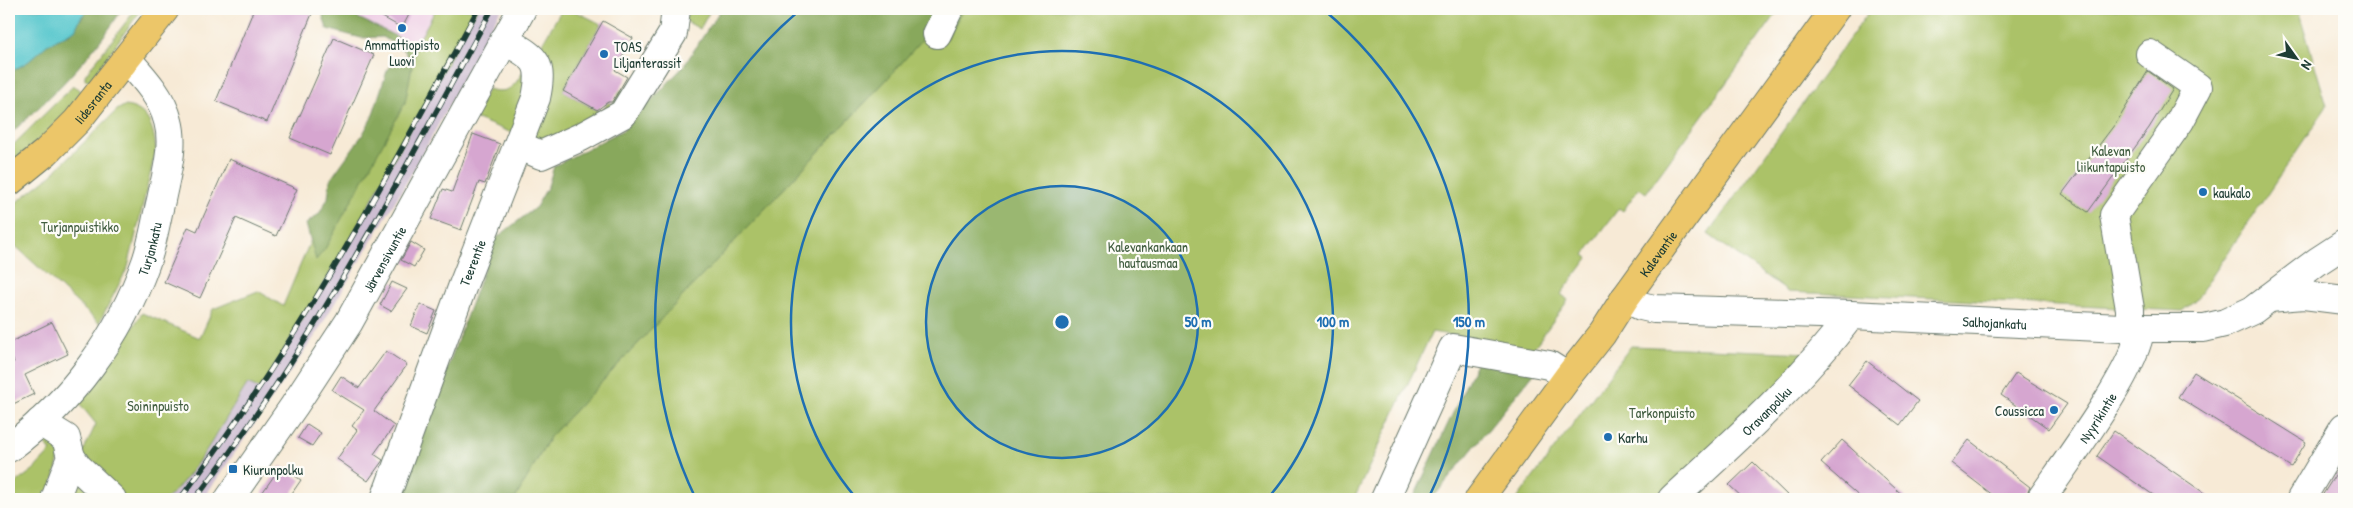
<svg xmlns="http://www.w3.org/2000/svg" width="2353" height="508" viewBox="0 0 2353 508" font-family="'Patrick Hand',sans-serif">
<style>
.built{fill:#efd0e6}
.industrial{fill:#cdbed2}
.green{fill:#abc268;stroke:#65804e}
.forest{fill:#88a85c;stroke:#547248}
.water{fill:#5ac8ce;stroke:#3c8281}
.building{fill:#d6a6d0}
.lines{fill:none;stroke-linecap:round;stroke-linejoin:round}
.minor-casing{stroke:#6b7a6d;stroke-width:30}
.major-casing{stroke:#6b7a6d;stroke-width:30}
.minor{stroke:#fff;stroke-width:28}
.major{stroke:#ecc669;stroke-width:28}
.rail-casing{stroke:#1f3d34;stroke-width:5.5}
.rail{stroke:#fdfcf7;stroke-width:4;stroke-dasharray:11;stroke-linecap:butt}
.ring{fill:none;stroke:#1f6fb2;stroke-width:2.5}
.poi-dot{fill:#1f6fb2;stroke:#fdfcf7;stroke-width:2}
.labels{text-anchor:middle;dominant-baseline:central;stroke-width:4.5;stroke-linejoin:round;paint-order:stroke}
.poi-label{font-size:14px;fill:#1f3d34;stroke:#fdfcf7;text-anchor:start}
.street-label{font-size:14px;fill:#1f3d34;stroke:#fdfcf7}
.park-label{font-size:14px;fill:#425e41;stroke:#fdfcf7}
.centre{fill:#1f6fb2;stroke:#fdfcf7;stroke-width:2.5}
.ring-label{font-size:15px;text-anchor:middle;font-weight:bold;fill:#1f6fb2;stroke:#fdfcf7;stroke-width:4.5;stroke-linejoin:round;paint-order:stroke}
</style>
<rect width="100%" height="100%" fill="#fdfcf7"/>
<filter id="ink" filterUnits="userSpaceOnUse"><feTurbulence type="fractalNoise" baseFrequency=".02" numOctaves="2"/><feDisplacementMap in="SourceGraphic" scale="10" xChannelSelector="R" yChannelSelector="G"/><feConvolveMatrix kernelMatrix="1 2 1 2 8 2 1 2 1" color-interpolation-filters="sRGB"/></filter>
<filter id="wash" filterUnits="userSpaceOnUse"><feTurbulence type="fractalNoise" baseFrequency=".0096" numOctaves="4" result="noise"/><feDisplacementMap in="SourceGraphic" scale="20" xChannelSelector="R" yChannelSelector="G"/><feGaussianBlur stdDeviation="1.12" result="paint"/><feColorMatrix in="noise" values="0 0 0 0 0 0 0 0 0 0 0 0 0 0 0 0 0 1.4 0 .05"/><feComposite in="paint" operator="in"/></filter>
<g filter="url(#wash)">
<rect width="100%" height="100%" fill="#f7ead6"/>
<polygon class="built" points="340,9 436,9 416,46"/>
<polygon class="industrial" points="463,9 501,9 415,168 317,333 203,499 166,499 177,490"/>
<g class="green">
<polygon points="136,9 142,9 90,80 85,80 85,75"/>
<path d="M436,9h41l-133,241 -84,139 -12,-6c-22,34 -52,91 -82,116h-105l35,-75 -17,-21 21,-26 42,-64 58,25 13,-29 45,-18 25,15 35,-83z"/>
<polygon points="562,9 571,9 601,24 563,91 602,113 608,102 613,105 621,90 631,96 611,119 532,144 540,47"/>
<polygon points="691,9 711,9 700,29 684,20"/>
<polygon points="963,9 1780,9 1646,193 1639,188 1623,211 1619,208 1584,255 1588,258 1561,294 1568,300 1533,349 1432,332 1354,499 515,499 550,437 889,77 929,31 947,39"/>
<polygon points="1871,9 2298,9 2327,106 2196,300 2182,311 1788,292 1708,234"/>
<path d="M525,69l5,11 -18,53 -40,-16 16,-28c22,6 26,-3 37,-20z"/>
<path d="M73,86l3,1 4,4c-5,20 -54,60 -71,74v-16z"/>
<path d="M124,106c25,2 30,23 32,44l-28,117 -29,56 -90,-83v-32l41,-32 67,-66z"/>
<polygon points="1631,346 1810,353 1662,499 1517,499"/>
<polygon points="47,435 61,450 49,499 9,499 9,488 33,470 51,451 42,441"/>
</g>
<g class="forest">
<path d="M88,9h34c-29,48 -71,88 -113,126v-62l20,-12 18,-16 24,-12z"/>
<polygon points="321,9 342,10 416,46 405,103 325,249 316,260 306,224 319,214 328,198 330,180 363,134 372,117 387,71 395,60 410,61 405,51 383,37 361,38 327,29"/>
<polygon points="721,9 963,9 947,39 929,32 889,77 550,437 515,499 399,499 495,239 536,207 548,186 554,166 623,130 683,67"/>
<polygon points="1477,361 1538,368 1432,499 1413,499"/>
</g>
<polygon class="water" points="9,9 88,9 81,17 75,30 47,45 29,61 9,73"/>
<g id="blocks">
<g class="building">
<polygon points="254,9 314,9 267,122 216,101"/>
<polygon points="368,9 412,9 402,28"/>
<polygon points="603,21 633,38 615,70 627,77 612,102 608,102 597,110 563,91"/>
<polygon points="334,38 374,55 330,155 290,138"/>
<polygon points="2148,71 2173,89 2149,128 2088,212 2062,194 2118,120"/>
<polygon points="473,134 500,144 485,184 479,182 461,230 431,219 443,189 452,192"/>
<polygon points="229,159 297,189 276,236 236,218 200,298 164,282 188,227 197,231"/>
<polygon points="411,242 424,250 414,267 401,260"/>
<polygon points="392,282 407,289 391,311 380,305"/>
<polygon points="420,304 436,311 427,333 411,326"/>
<polygon points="52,322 68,354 25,375 34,394 9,406 9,365 14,362 9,352 9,343"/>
<polygon points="386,351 407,365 374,411 394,426 374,454 383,460 368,481 337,459 357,430 352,426 364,410 332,390 341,376 359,388"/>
<polygon points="1867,361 1918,401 1900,425 1848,385"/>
<polygon points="2194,372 2306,442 2291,467 2178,397"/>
<polygon points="2016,373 2067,404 2049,429 2001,395"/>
<polygon points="307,424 321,433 312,446 298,438"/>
<polygon points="2114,431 2213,499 2159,499 2097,456"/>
<polygon points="1842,440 1907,499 1862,499 1821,463"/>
<polygon points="1969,440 2030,487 2025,499 1998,499 1951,463"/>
<polygon points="2344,461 2344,499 2320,499"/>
<polygon points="1753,462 1791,499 1744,499 1729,485"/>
<polygon points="281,466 301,480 288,499 272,499 262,493"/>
</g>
</g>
</g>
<g filter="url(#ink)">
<use href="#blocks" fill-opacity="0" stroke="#6b7a6d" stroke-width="1"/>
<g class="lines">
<g class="minor-casing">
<g id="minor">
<polyline points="937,34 949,9"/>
<polyline points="518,145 541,155 581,137 623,114 673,33 676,9"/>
<path id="s1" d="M1625,298l16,8 13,3 197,6 270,13h83l21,-5 28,-13 65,-49 26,-17"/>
<polyline points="2269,298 2304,295 2344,300"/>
<polyline points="2130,329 2130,309 2114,215 2180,121 2198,87 2150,54"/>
<polyline points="40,422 66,438 71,457 55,499"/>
<path id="s2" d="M9,448c62,-46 111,-112 137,-186 7,-20 10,-42 15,-62 5,-25 14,-54 7,-79 -6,-24 -25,-44 -41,-62"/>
<polyline points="71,457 78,467 112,499"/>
<path id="s3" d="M229,499l65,-93 55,-84 173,-313"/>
<path id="s4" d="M385,499l78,-214 73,-187c8,-38 -1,-40 -32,-58"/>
<polyline points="1385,499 1453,348 1549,365 1568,377"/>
<path id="s5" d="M1672,499c63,-58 127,-115 179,-184"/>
<path id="s6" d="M2041,499c24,-35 97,-132 99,-170"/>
<polyline points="2301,499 2344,427"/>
</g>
</g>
<g class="major-casing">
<g id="major">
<path id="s7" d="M9,182l37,-30 31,-31 88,-112"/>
<path id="s8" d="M1479,499l89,-122 34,-43 23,-36 210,-289"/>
</g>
</g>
<use href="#minor" class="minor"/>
<use href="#major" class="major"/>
<g class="rail-casing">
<g id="rail">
<path d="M180,499c117,-153 207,-322 298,-490"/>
<path d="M195,499c117,-151 206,-323 297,-490"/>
</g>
</g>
<use href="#rail" class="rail"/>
</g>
</g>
<circle cx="1062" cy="322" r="136" fill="#1f6fb2" fill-opacity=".12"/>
<g class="ring">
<circle cx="1062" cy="322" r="136"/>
<path d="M856 498A271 271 0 1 1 1268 498"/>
<path d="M695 497A407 407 0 0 1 800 10M1324 10A407 407 0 0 1 1429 497"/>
</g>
<g class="poi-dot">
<circle cx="402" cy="28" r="5"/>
<circle cx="604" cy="54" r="5"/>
<circle cx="2203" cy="192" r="5"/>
<circle cx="2054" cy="410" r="5"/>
<circle cx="1608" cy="437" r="5"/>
<rect x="228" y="464" width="10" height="10" rx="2.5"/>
</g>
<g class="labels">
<g class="poi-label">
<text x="402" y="44" text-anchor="middle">Ammattiopisto<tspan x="402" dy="16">Luovi</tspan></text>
<text x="614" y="46">TOAS<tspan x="614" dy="16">Liljanterassit</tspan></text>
<text x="2213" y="192">kaukalo</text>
<text x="2044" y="410" text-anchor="end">Coussicca</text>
<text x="1618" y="437">Karhu</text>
<text x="243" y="469">Kiurunpolku</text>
</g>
<g class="street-label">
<text stroke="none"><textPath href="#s7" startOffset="116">Iidesranta</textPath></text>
<text stroke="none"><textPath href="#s2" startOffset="248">Turjankatu</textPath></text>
<text stroke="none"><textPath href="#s8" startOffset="304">Kalevantie</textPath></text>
<text stroke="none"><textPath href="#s3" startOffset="286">Järvensivuntie</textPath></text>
<text stroke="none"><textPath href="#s4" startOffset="252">Teerentie</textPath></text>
<text stroke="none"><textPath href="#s1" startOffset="372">Salhojankatu</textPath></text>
<text stroke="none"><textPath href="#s5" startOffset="129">Oravanpolku</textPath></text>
<text stroke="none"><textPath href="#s6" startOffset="99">Nyyrikintie</textPath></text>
</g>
<g class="park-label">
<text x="2111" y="150">Kalevan<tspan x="2111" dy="16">liikuntapuisto</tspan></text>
<text x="80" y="226">Turjanpuistikko</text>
<text x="1148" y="246">Kalevankankaan<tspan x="1148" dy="16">hautausmaa</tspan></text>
<text x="158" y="405">Soininpuisto</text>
<text x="1662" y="412">Tarkonpuisto</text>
</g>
</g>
<circle cx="1062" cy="322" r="8" class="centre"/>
<g class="ring-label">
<text x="1198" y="327">50 m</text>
<text x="1333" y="327">100 m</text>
<text x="1469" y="327">150 m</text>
</g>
<rect width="2353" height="508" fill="none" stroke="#fdfcf7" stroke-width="30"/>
<g transform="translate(2296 58) rotate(123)" stroke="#fdfcf7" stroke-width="4" paint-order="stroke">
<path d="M0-4L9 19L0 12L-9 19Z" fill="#1f3d34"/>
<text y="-8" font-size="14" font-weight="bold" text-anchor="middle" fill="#1f3d34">N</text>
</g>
</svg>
